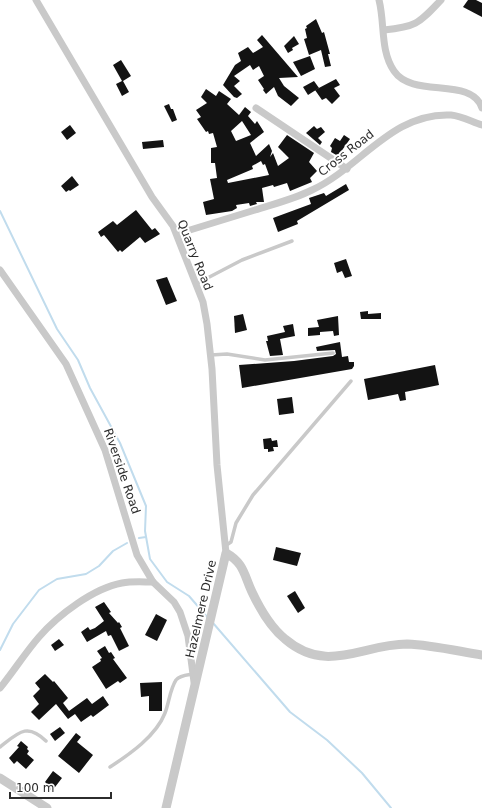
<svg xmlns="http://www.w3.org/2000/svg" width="482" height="808" viewBox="0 0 482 808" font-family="'DejaVu Sans',sans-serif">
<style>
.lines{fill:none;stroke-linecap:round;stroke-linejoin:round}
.stream{stroke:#c1dced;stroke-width:2}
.building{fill:#131313;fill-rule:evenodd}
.service{stroke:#c9c9c9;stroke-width:3.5}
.minor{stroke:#c9c9c9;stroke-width:7}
.tertiary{stroke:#c9c9c9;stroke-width:9}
.labels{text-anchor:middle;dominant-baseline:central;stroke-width:4;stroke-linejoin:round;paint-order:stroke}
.street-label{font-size:12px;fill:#2c2c2c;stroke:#fff}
</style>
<rect width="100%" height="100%" fill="#fff"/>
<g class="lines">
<g class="stream">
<polyline points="0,211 57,329 78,360 90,388 120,443 146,506 145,531 150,559 167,582 189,596 208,618"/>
<polyline points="139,538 146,537"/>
<polyline points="213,623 290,712 327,740 362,773 391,808"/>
<polyline points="0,650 13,624 39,590 57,579 86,574 99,566 113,551 127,543"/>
</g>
</g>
<g class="building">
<polygon points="468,0 476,0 482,3 482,17 463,7"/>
<polygon points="316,19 322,33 324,32 330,54 328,54 331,66 325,67 321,50 309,55 304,39 307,38 305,29 307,28 306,26"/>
<polygon points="262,35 298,77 279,78 284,86 299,98 291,106 278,96 274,87 266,94 263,90 264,89 258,80 264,76 259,66 253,70 250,65 234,76 240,81 234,86 242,94 237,98 234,97 223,85 235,65 241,61 238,53 248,47 253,53 263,47 257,40"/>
<polygon points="294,36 299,44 292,48 293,50 288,53 284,46"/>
<polygon points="310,56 315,69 301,76 293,62"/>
<polygon points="121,60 131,76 123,81 129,92 122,96 116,84 122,81 113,65"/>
<polygon points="336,79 340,85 334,88 340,96 332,104 326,98 322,100 315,90"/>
<polygon points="314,81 319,88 308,95 303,87"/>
<path d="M206,89l10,7 3,-5 12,8 -4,5 12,11 6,-8 6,5 -3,4 7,8 2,-3 7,11 -14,11 6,13 13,-12 3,7 -2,6 3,-4 5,13 11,-8 -11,-11 9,-12 27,18 -5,9 8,9 -7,7 2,4 -22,9 -3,-8 -13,4 -1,-2 -11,3 2,14h-8l1,2 -7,2 -1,-3 -13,2 1,3 -5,3 -26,4 -3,-13 11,-3 -4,-20 7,-1 -2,-15h-4v-15l6,-1 -4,-14 -4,1 -1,-3 -2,1 -9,-13 4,-2 -5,-7 11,-7 -6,-6zM242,121l9,14 -15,6 -5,-10zM261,161l2,4 2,-1 4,11 -41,8 -1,-3 26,-11 -1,-3z"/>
<polygon points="169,104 171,109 173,109 177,120 172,122 164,106"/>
<polygon points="70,125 76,133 67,140 61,132"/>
<polygon points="314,126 317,129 321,127 325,132 318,138 322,142 320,145 306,133"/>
<polygon points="344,135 350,139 338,156 331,152 332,148 330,146 335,138 340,141"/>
<polygon points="163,140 164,147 143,149 142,142"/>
<polygon points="72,176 79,185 70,191 69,190 66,192 61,186"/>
<polygon points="346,184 349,190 297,221 298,224 278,232 273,218 311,204 309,198 324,193 326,196"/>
<polygon points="136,210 152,230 155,228 160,234 145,243 140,237 122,252 120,250 118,252 104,235 101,237 98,232 113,221 117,225"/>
<polygon points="346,259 352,276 345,278 342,271 337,273 334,263"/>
<polygon points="167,277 177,301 166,305 156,280"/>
<polygon points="368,311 368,314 381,313 381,319 361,319 360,312"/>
<polygon points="243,314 247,330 235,333 234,316"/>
<polygon points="338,316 339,335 334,336 333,331 320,332 320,335 308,336 308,328 319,327 317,320"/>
<polygon points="293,324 295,336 280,339 283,355 270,356 266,341 268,341 267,336 285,332 283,326"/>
<polygon points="340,342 342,357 348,356 349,362 354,362 354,366 352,369 242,388 239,365 294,361 333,356 336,354 335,350 317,351 316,347"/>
<polygon points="435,365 439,385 405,392 406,400 400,401 398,394 368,400 364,379"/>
<polygon points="292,397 294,413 279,415 277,399"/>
<polygon points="271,438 272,441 277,440 278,447 273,447 274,451 268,452 268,449 264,449 263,439"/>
<polygon points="276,547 301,553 297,566 273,560"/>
<polygon points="295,591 305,608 298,613 287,596"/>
<polygon points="104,602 111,612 109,613 118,623 119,622 122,627 120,628 129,646 119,651 111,635 108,636 106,631 87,642 81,632 88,627 90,630 95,628 104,621 95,607"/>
<polygon points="156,614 167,620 157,641 145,635"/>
<polygon points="59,639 64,645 55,651 51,645"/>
<polygon points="105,646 109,653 111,652 115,658 113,659 127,678 120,683 118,681 106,689 92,667 101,661 100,659 102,658 97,651"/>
<polygon points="45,674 53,682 54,681 68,698 63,703 69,711 87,698 92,704 103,696 109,705 93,717 91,715 81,722 75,714 68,719 56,704 39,720 31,712 39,704 33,696 40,689 35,683"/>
<polygon points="162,682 162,711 149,711 149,696 141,697 140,683"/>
<polygon points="60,727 65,733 55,741 50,734"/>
<polygon points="76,733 81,737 77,742 93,755 79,773 58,756"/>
<polygon points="21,741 28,747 27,749 29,751 27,754 34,760 26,769 17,761 14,764 9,758 19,747 17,746"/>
<polygon points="53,771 62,778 52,791 47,788 49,786 45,782"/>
</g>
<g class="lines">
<g class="service">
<polyline points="196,284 242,260 292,241"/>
<polyline points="211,355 227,354 265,360 333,353"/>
<polyline points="225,546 231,542 236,523 253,495 351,381"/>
<path d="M0,747c18,-14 27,-25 46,-6"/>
<path d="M110,767c20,-13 46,-31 55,-54 4,-10 5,-24 11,-33 4,-5 11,-5 17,-6"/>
</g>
<g class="minor">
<polyline points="36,0 152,197 173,226 203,302 207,324 212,369 217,465 226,553"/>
<path d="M379,0c6,23 1,51 15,71 19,28 77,5 88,37"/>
<path d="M384,30c33,-3 35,-7 57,-30"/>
<polyline points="256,108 347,169"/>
<path d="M177,234c26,-8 52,-16 78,-24 19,-6 39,-11 57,-20 48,-22 80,-78 139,-75 11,1 21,7 31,10"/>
<polyline points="0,270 66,364 105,450 137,555 153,582 174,602 180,612 188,636 194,682"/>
<path d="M0,688c14,-17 25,-35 39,-51 19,-22 55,-49 83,-54 10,-2 21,-1 31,-1"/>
</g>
<g class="tertiary">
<polyline points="0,778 47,808"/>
<path d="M166,808l60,-255c18,10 18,22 26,39 8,17 18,35 33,47 42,36 77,5 122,5 25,1 50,7 75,11"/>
</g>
</g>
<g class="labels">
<g class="street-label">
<text transform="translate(346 153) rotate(-38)">Cross Road</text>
<text transform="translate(195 255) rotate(68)">Quarry Road</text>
<text transform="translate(122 471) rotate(71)">Riverside Road</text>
<text transform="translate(201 609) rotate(-77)">Hazelmere Drive</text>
</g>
</g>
<path d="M10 792v6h101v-6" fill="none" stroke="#2c2c2c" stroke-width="2"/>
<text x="16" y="792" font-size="12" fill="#2c2c2c" stroke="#ffffff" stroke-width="3" paint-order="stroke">100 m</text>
</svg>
